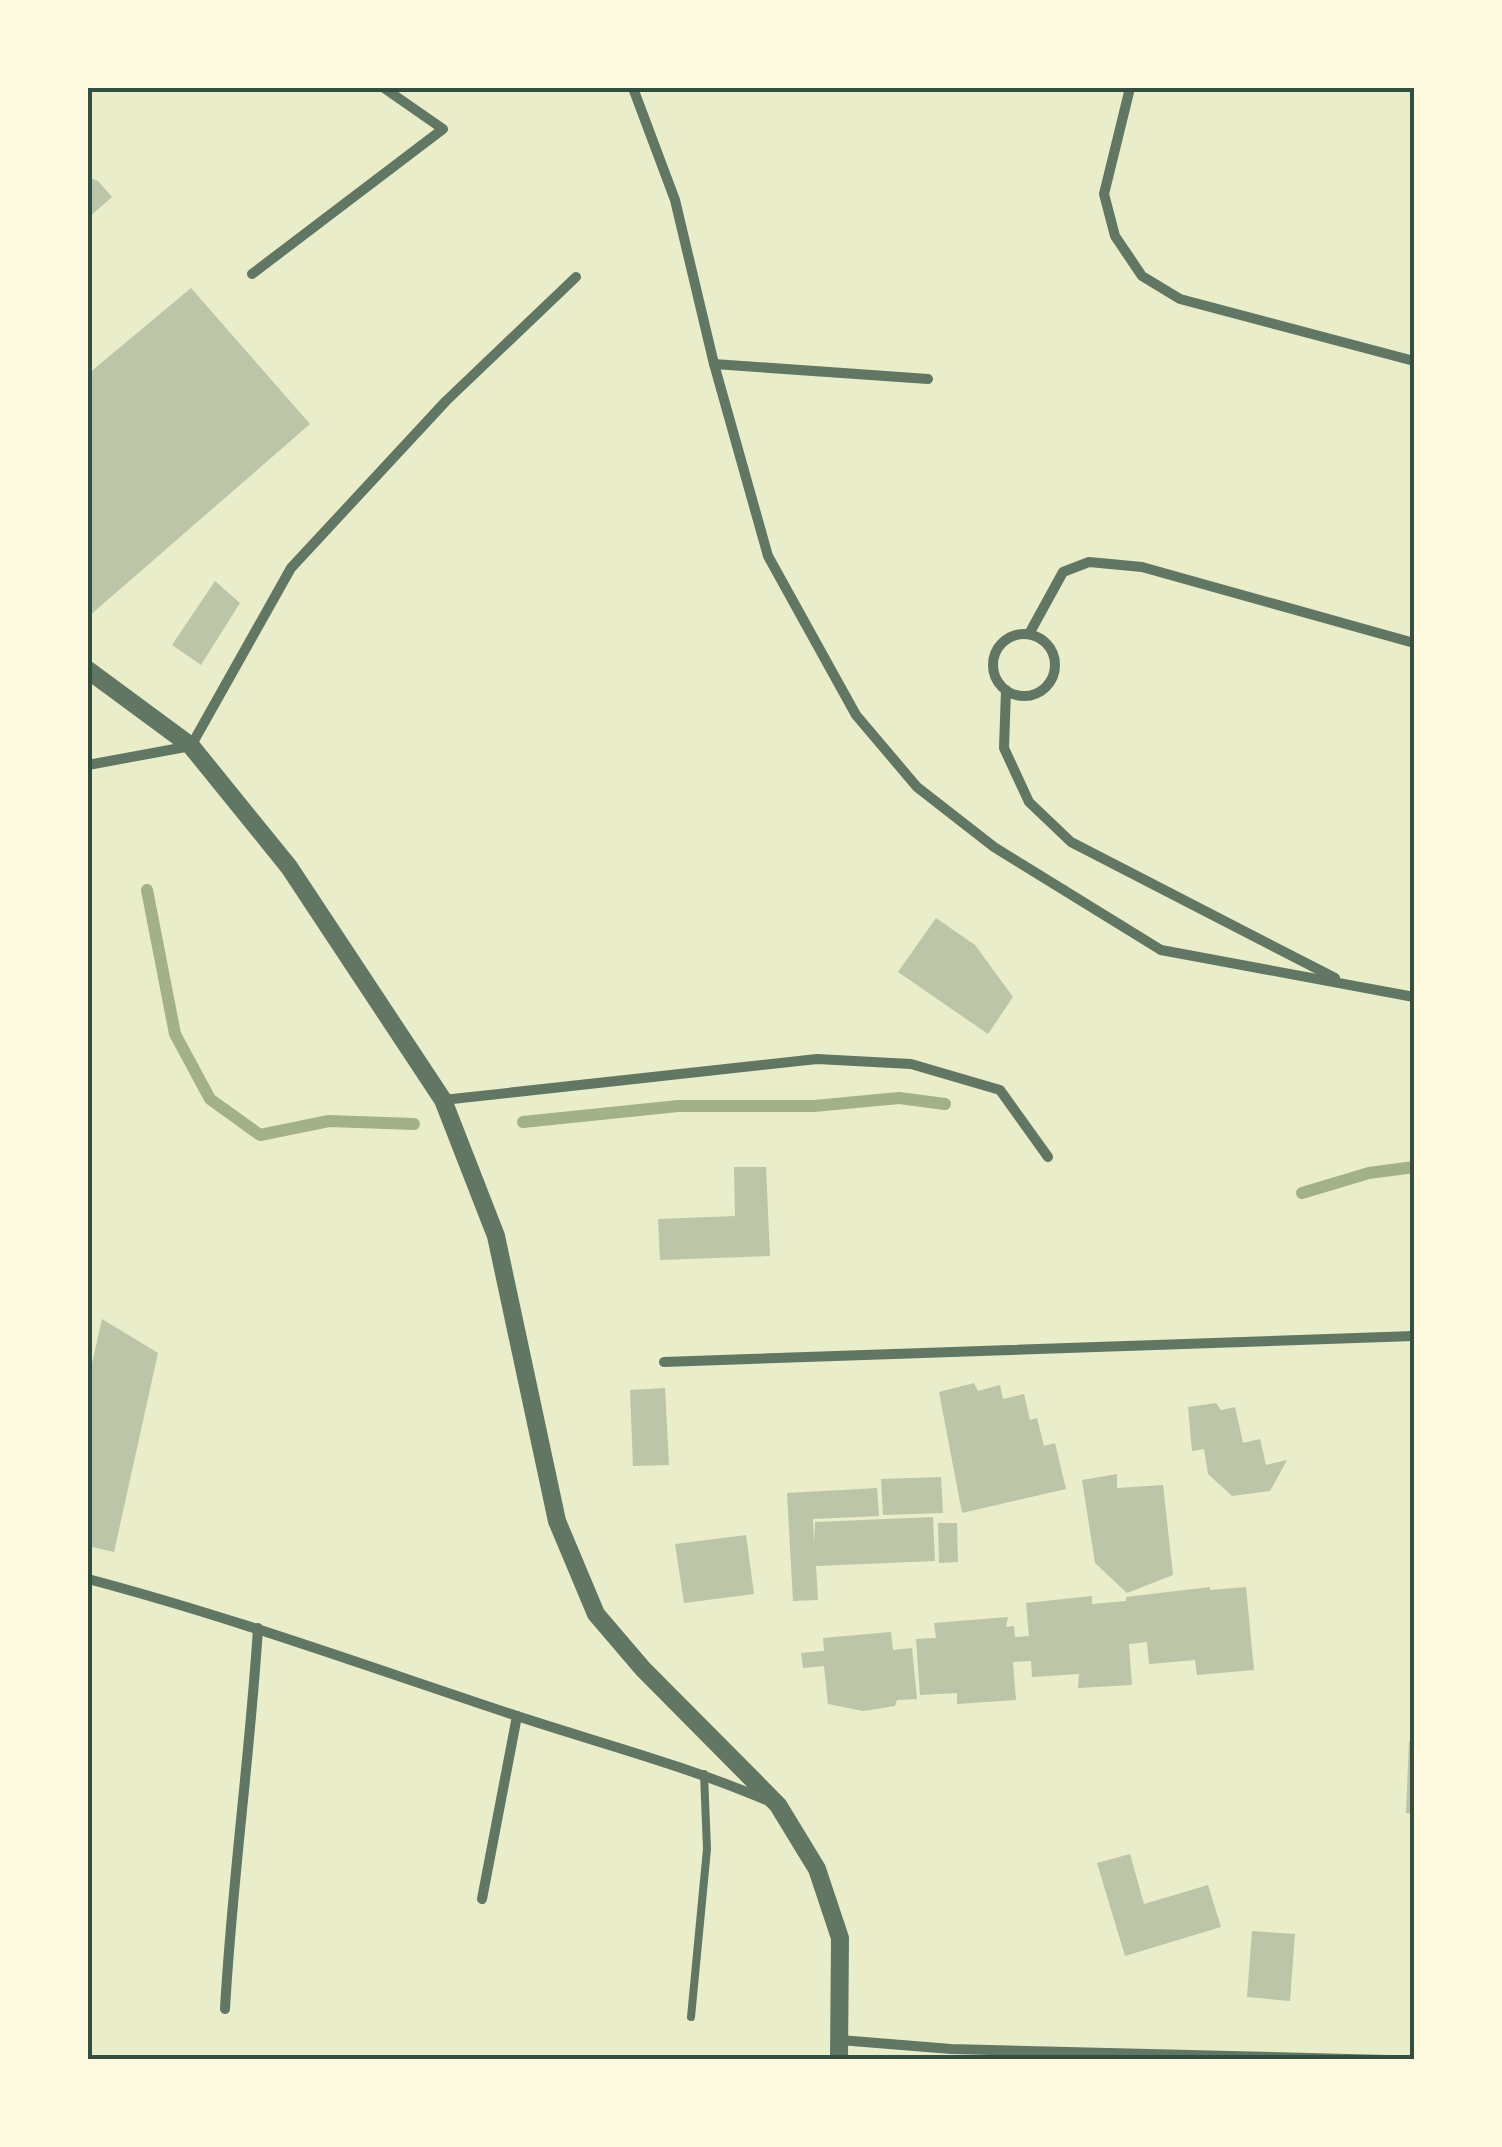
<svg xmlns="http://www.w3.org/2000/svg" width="1502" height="2147" viewBox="0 0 1502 2147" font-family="'DM Sans',sans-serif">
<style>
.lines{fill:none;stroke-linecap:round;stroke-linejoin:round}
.stream{stroke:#a3b18a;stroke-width:12}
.building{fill:#bcc5a7}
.service{stroke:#617663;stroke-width:8}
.minor{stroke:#617663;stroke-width:10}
.tertiary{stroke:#617663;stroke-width:18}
.neatline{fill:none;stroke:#344e41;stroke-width:4}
</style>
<rect width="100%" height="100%" fill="#e9edc9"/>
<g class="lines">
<g class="stream">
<polyline points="147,890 175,1034 210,1099 260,1135 329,1121 414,1124"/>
<polyline points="523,1122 678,1106 814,1106 899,1098 945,1104"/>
<polyline points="1302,1193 1369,1173 1414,1167"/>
</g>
</g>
<g class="building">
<polygon points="88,177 98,181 112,197 88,218"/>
<polygon points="191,288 310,424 88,617 88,374"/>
<polygon points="215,581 240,603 201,665 172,645"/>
<polygon points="936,918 975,945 1013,997 988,1034 898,972"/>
<polygon points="734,1167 766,1167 770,1256 660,1260 658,1219 735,1216"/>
<polygon points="102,1319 158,1353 114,1552 88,1546 88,1381"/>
<polygon points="974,1383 978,1391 1000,1385 1003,1399 1024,1394 1030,1420 1037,1418 1044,1446 1055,1443 1066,1489 962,1513 939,1392"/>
<polygon points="665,1388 669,1465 633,1466 630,1390"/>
<polygon points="1216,1403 1221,1410 1235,1407 1243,1443 1260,1439 1266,1465 1287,1460 1270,1491 1232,1496 1208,1474 1204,1449 1192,1451 1188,1407"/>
<polygon points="1117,1474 1117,1488 1163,1485 1173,1575 1127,1593 1095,1563 1082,1480"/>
<polygon points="941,1477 943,1513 883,1515 881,1479"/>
<polygon points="877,1488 879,1516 813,1519 814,1544 815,1522 933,1517 935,1561 816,1566 818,1600 793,1601 787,1493"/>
<polygon points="938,1523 957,1523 958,1562 939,1563"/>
<polygon points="746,1535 754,1594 684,1603 675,1544"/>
<polygon points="1210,1587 1210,1590 1246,1587 1254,1670 1197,1675 1195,1660 1149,1664 1147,1642 1129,1644 1132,1685 1078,1688 1079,1674 1032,1677 1031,1661 1013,1662 1016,1700 957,1704 957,1693 920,1695 916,1639 936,1638 934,1623 1008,1617 1006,1627 1014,1626 1015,1637 1029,1636 1026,1603 1092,1596 1092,1604 1126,1601 1126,1597"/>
<polygon points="891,1632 893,1650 912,1648 917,1699 897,1700 895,1706 863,1711 828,1704 824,1666 803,1668 801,1653 824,1651 823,1638"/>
<polygon points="1409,1741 1414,1741 1414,1814 1406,1813"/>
<polygon points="1130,1854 1144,1904 1208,1885 1221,1927 1125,1956 1097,1863"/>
<polygon points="1252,1931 1295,1934 1290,2001 1247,1997"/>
</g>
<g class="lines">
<polyline class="service" points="691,2017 707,1849 704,1774"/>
<g class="minor">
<polyline points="633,88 675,200 714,364 768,556 856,715 917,787 994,847 1161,950 1414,997"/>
<polyline points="1130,88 1104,194 1115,236 1142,276 1180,299 1414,361"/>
<polyline points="252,274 443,129 384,88"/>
<polyline points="714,364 928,379"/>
<circle cx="1024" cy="665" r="31"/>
<polyline points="1029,634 1063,572 1089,562 1142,567 1414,643"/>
<polyline points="1006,690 1004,748 1029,802 1071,842 1335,978"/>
<polyline points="88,765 191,746 291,568 446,401 576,277"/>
<polyline points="443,1100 817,1059 911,1064 1000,1090 1048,1157"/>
<polyline points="664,1362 1414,1336"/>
<path d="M88,1579c144,38 284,89 426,136 85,28 170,50 252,85"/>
<polyline points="482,1899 517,1716"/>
<path d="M225,2009c7,-127 25,-253 33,-381"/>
<polyline points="840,2040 951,2049 1387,2060"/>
</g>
<polyline class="tertiary" points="88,670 191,746 289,867 443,1100 496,1236 557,1521 596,1614 643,1669 778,1805 817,1869 840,1938 839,2060"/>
</g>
<rect width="1502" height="2147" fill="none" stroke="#fefae0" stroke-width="180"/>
<rect x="90" y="90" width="1322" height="1967" class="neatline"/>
</svg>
